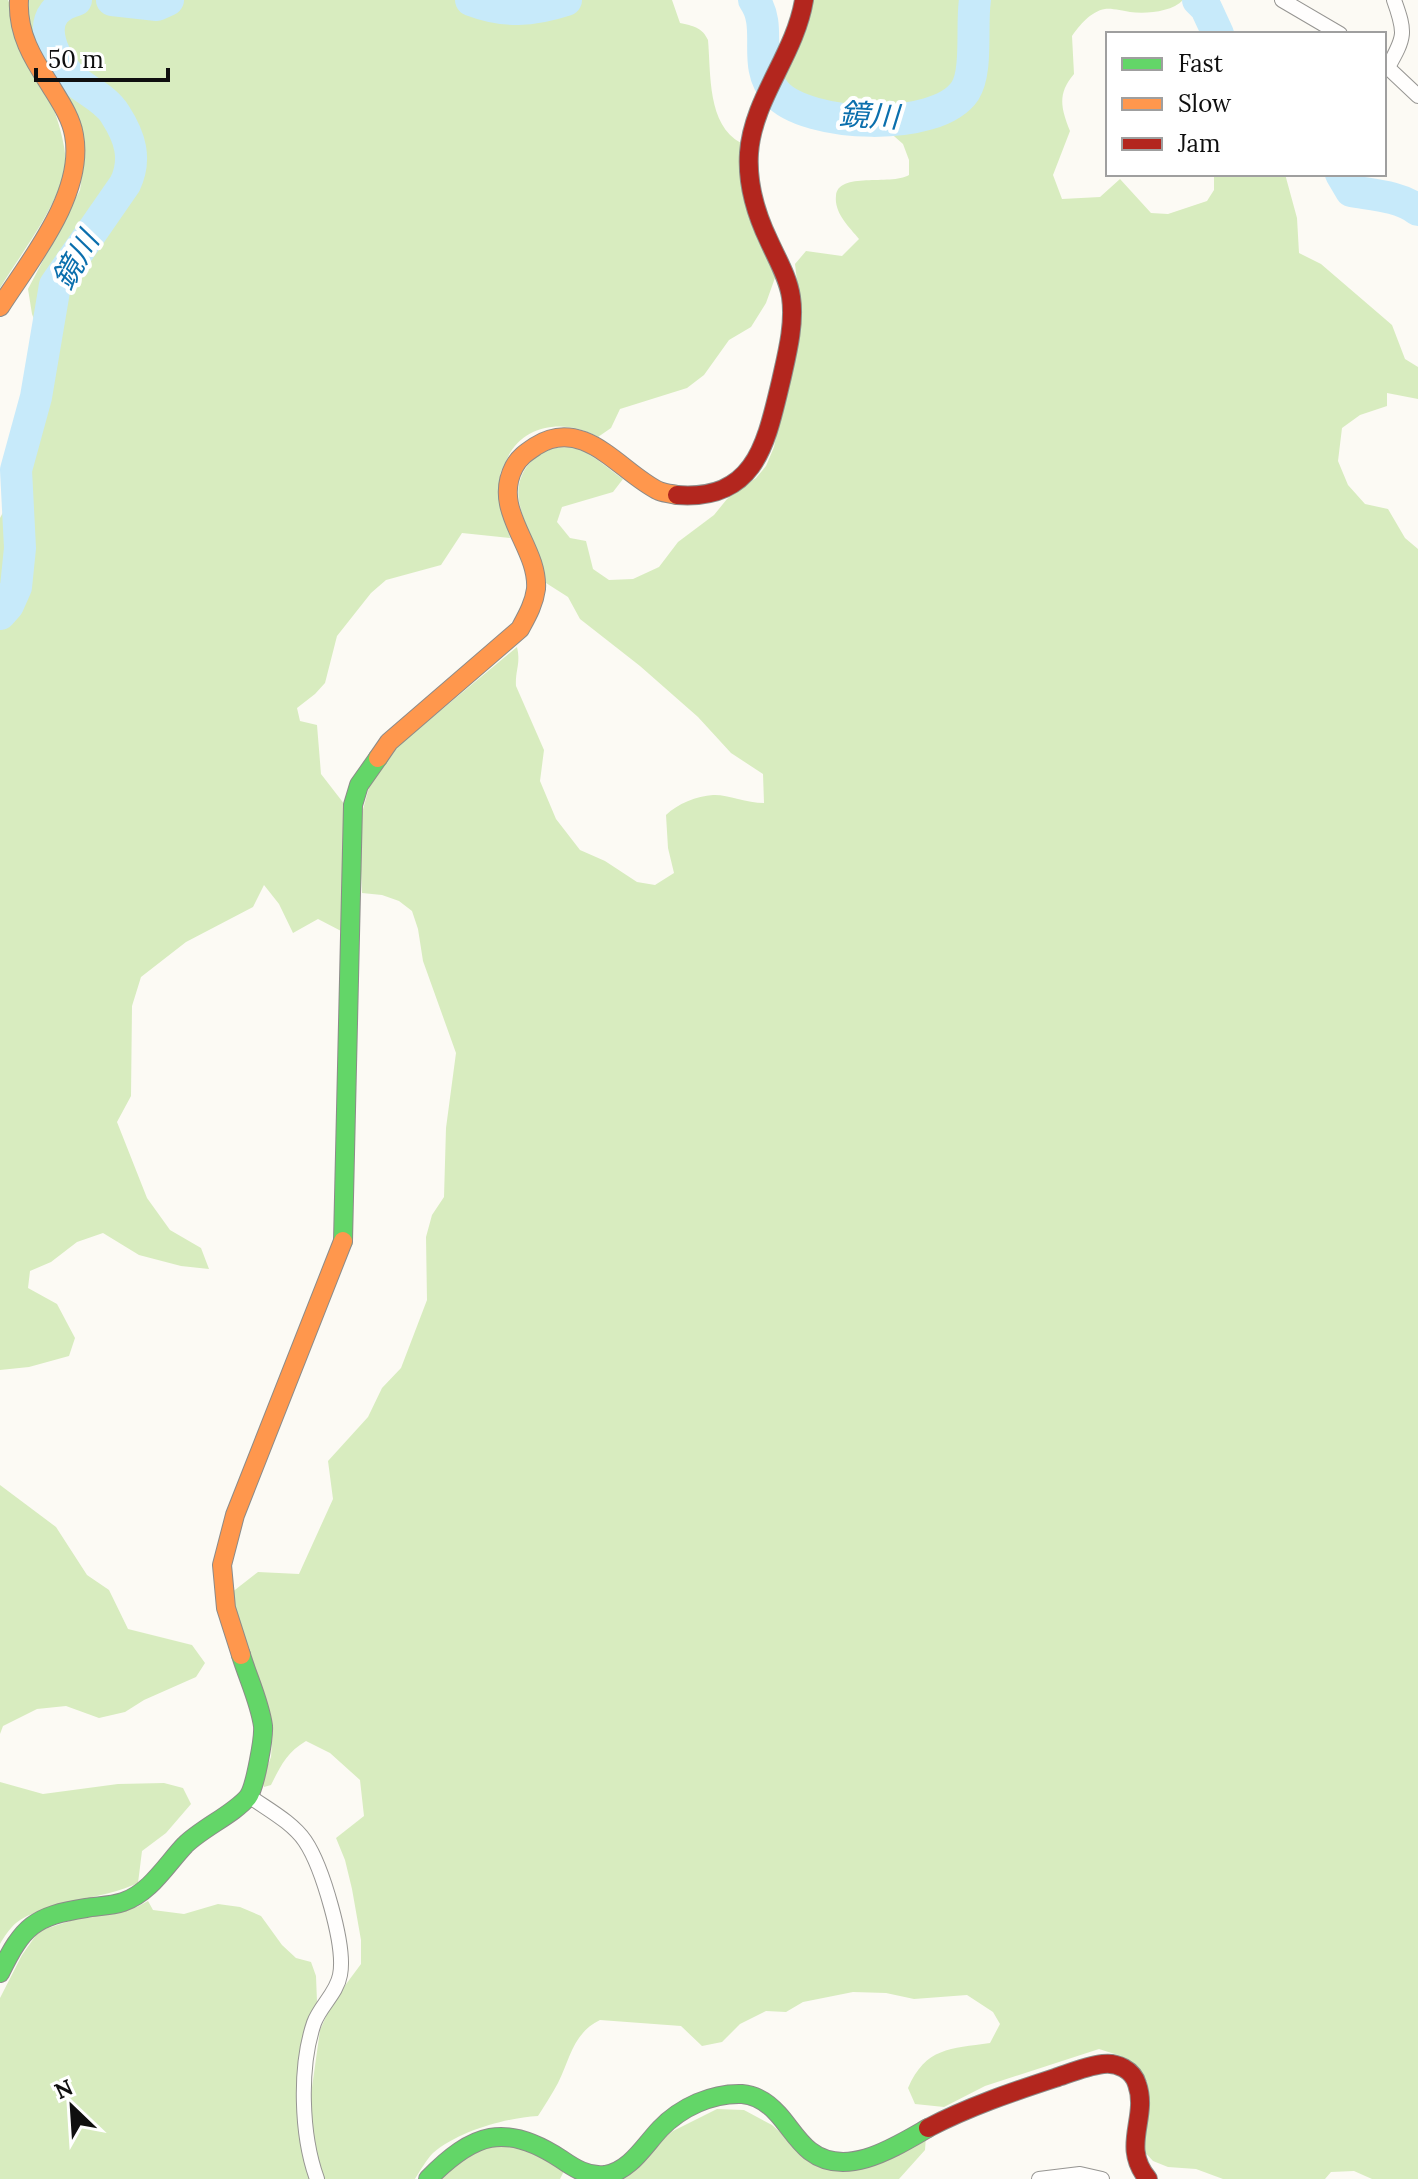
<svg xmlns="http://www.w3.org/2000/svg" width="1418" height="2179" viewBox="0 0 1418 2179" font-family="Lora,'Noto Sans JP',serif">
<style>
.forest{fill:#d8ecbf}
.lines{fill:none;stroke-linecap:round;stroke-linejoin:round}
.river{stroke:#c7eafa;stroke-width:32}
.street-casing{stroke:#969592;stroke-width:16}
.fast-casing{stroke:#8c8b89;stroke-width:20}
.slow-casing{stroke:#8c8b89;stroke-width:20}
.jam-casing{stroke:#8c8b89;stroke-width:20}
.street{stroke:#fffefd;stroke-width:14}
.fast{stroke:#63d668;stroke-width:18}
.slow{stroke:#ff974d;stroke-width:18}
.jam{stroke:#b3261e;stroke-width:18}
.labels{text-anchor:middle;dominant-baseline:central;stroke-width:8;stroke-linejoin:round;paint-order:stroke}
.water-label{font-size:30px;font-style:italic;fill:#0b6fad;stroke:#fff}
</style>
<rect width="100%" height="100%" fill="#fcfaf4"/>
<g class="forest">
<path d="M0,0h8c16,37 64,134 57,169 -9,40 -43,83 -65,119z"/>
<path d="M28,0h644l8,23c13,3 22,4 28,17 3,34 -1,85 33,103l35,132 -10,28 -15,24 -22,13 -25,35 -17,13 -67,21 -9,19 -13,9c-31,-18 -75,-14 -91,22 -2,5 -7,12 -7,17 -3,14 7,46 10,62l-48,-5 -21,32 -55,15 -15,13 -34,43 -12,47 -10,11 -18,14 3,13 17,4 4,49 24,31 -2,127 -25,-13 -25,14 -14,-29 -15,-19 -11,22 -67,35 -45,35 -9,29 -1,90 -14,26 30,76 23,32 31,18 8,21 -28,-3 -42,-11 -36,-22 -26,9 -26,20 -21,9 -2,17 29,16 18,34 -6,18 -40,11 -29,3v-852l24,-45 24,-117 -16,-42 -4,-25 52,-99 4,-29 -50,-124 -6,-17z"/>
<path d="M811,0h372c-11,12 -37,14 -53,12 -7,-1 -18,-4 -25,-3 -14,2 -26,17 -33,27l2,38c-17,20 -13,34 -4,57l-17,44 9,24 38,-2 20,-18 31,34 17,1 39,-13 7,-11v-16h71l12,44 2,35 22,11 71,61 13,34 13,8v32l-31,-6v13l-27,9 -18,13 -4,33 10,24 17,19 23,5 17,29 13,11v1630h-46l-18,-8 -23,1 -6,7h-102l-27,-10 -28,-2 -15,-6 -11,-12 -21,-93 -22,-7 -114,37 -41,21 -29,-3 -7,-16c18,-41 42,-39 82,-45l10,-19 -7,-12 -26,-17 -53,4 -28,-6 -33,-1 -50,10 -17,10 -20,-1 -26,13 -18,18 -20,4 -21,-20 -81,-6c-27,13 -30,39 -42,63 -6,11 -13,22 -20,33 -33,2 -79,15 -105,37 -7,7 -13,18 -18,26h-91l-8,-22 -7,-48 11,-79 12,-27 29,-39v-24l-9,-51 -7,-29 -9,-22 28,-22 -4,-36 -30,-27 -24,-12c-19,11 -26,26 -35,44l-7,2 -2,-7 9,-23 2,-30 -42,-134 27,-21 41,2 34,-75 -5,-38 40,-44 14,-29 19,-20 26,-68 -1,-63 6,-22 12,-18 2,-69 10,-75 -33,-92 -5,-32 -6,-18 -13,-10 -17,-6 -20,-2 -3,-69 12,-44 21,-29 125,-104c4,17 -2,23 -1,39l28,64 -4,31 16,38 24,31 25,11 32,21 18,3 19,-12 -6,-25 -2,-33c11,-11 31,-19 47,-20 13,-1 33,8 51,8l-1,-29 -32,-21 -33,-36 -58,-51 -60,-47 -12,-22 -22,-14c-3,-32 -22,-53 -27,-82 -6,-36 30,-64 63,-50 14,6 28,19 41,28l-10,13 -51,15 -5,15 13,16 16,3 7,28 16,11 24,-1 26,-12 19,-25 36,-27 13,-16 29,-21 10,-12 8,-19 26,-140 -5,-43 11,-13 36,5 17,-17c-10,-12 -25,-26 -23,-43 2,-25 54,-10 73,-21v-15l-6,-16 -33,-29 -66,-16 -10,-5 -11,-12z"/>
<polygon points="0,1485 56,1527 87,1575 109,1590 128,1629 192,1645 205,1663 196,1677 144,1700 125,1712 99,1718 66,1706 37,1709 3,1726 0,1734"/>
<path d="M0,1782l43,12 75,-10 46,-1 19,5 8,16 -25,29 -24,18 -4,32c-33,16 -98,20 -122,40 -6,5 -12,14 -16,21z"/>
<polygon points="148,1901 153,1910 184,1914 218,1904 240,1907 261,1916 282,1945 296,1958 311,1962 316,1976 317,2002 307,2027 311,2179 0,2179 0,1998 22,1955 39,1931 73,1920 137,1907"/>
<polygon points="717,2109 744,2110 772,2125 817,2166 926,2136 925,2150 899,2179 615,2179 673,2131"/>
<polygon points="507,2140 565,2169 560,2179 434,2179 454,2161"/>
</g>
<g class="lines">
<g class="river">
<polyline points="112,0 157,5 168,0"/>
<path d="M471,0c34,13 61,11 95,0"/>
<path d="M754,0c20,28 -3,64 22,93 31,35 161,40 189,-2 13,-20 6,-67 10,-91"/>
<polyline points="1198,0 1206,8 1218,34"/>
<path d="M1341,174l10,17c23,4 48,5 67,19"/>
<path d="M0,614l8,-9 8,-18 4,-39 -4,-78 20,-73 19,-112 70,-101c12,-25 5,-47 -10,-70 -10,-17 -34,-25 -47,-40 -21,-26 -33,-63 8,-74"/>
</g>
<g class="street-casing">
<g id="street">
<polyline points="1282,0 1340,34"/>
<polyline points="1384,64 1418,96"/>
<path d="M1388,67c17,-30 18,-34 6,-67"/>
<path d="M249,1796c18,13 43,26 56,45 17,25 41,105 35,134 -3,18 -20,31 -26,48 -15,44 -13,112 3,156"/>
<polyline points="1039,2179 1080,2174 1102,2179"/>
</g>
</g>
<g class="fast-casing">
<g id="fast">
<polyline points="343,1241 353,805 359,785 378,758"/>
<path d="M0,1973c23,-47 34,-57 86,-65 12,-2 25,-2 37,-6 27,-9 43,-37 62,-57 17,-17 49,-31 63,-48 7,-9 16,-59 15,-71 -3,-23 -15,-48 -22,-71"/>
<path d="M428,2179c45,-46 77,-57 133,-20 13,9 27,18 44,16 25,-4 39,-29 55,-46 21,-22 52,-36 82,-35 14,1 27,10 36,20 11,12 19,27 32,37 36,28 85,-4 118,-23"/>
</g>
</g>
<g class="slow-casing">
<g id="slow">
<path d="M0,307c30,-47 85,-113 74,-172 -3,-18 -15,-35 -24,-50 -17,-26 -33,-52 -31,-85"/>
<path d="M378,758l11,-16 131,-113c7,-13 14,-25 16,-40 3,-42 -45,-78 -22,-122 5,-10 13,-15 22,-21 48,-31 86,28 123,45 5,2 13,3 18,4"/>
<polyline points="241,1655 226,1608 222,1565 235,1515 343,1241"/>
</g>
</g>
<g class="jam-casing">
<g id="jam">
<path d="M677,495c79,6 89,-52 104,-114 6,-27 14,-57 10,-84 -3,-20 -14,-38 -22,-56 -13,-27 -22,-58 -20,-88 4,-55 46,-98 55,-153"/>
<path d="M928,2128c40,-21 84,-36 127,-50 15,-5 32,-12 48,-14 14,-2 30,6 34,20 12,34 -17,62 11,95"/>
</g>
</g>
<use href="#street" class="street"/>
<use href="#fast" class="fast"/>
<use href="#slow" class="slow"/>
<use href="#jam" class="jam"/>
</g>
<g class="labels">
<g class="water-label">
<text transform="translate(869 115) rotate(3)">鏡川</text>
<text transform="translate(75 260) rotate(-60)">鏡川</text>
</g>
</g>
<rect x="1106" y="32" width="280" height="144" fill="#ffffff" stroke="#9f9f9f" stroke-width="2"/>
<rect x="1122" y="58" width="40" height="12" fill="#63d668" stroke="#9f9f9f" stroke-width="2"/>
<text x="1178" y="72" font-size="24" fill="#0f0f0f">Fast</text>
<rect x="1122" y="98" width="40" height="12" fill="#ff974d" stroke="#9f9f9f" stroke-width="2"/>
<text x="1178" y="112" font-size="24" fill="#0f0f0f">Slow</text>
<rect x="1122" y="138" width="40" height="12" fill="#b3261e" stroke="#9f9f9f" stroke-width="2"/>
<text x="1178" y="152" font-size="24" fill="#0f0f0f">Jam</text>
<g transform="translate(72 2107) rotate(335)" stroke="#ffffff" stroke-width="6" paint-order="stroke">
<path d="M0-6L14 30L0 20L-14 30Z" fill="#0f0f0f"/>
<text y="-12" font-size="22" font-weight="bold" text-anchor="middle" fill="#0f0f0f">N</text>
</g>
<path d="M36 68v12h132v-12" fill="none" stroke="#0f0f0f" stroke-width="4"/>
<text x="48" y="68" font-size="24" fill="#0f0f0f" stroke="#ffffff" stroke-width="6" paint-order="stroke">50 m</text>
</svg>
